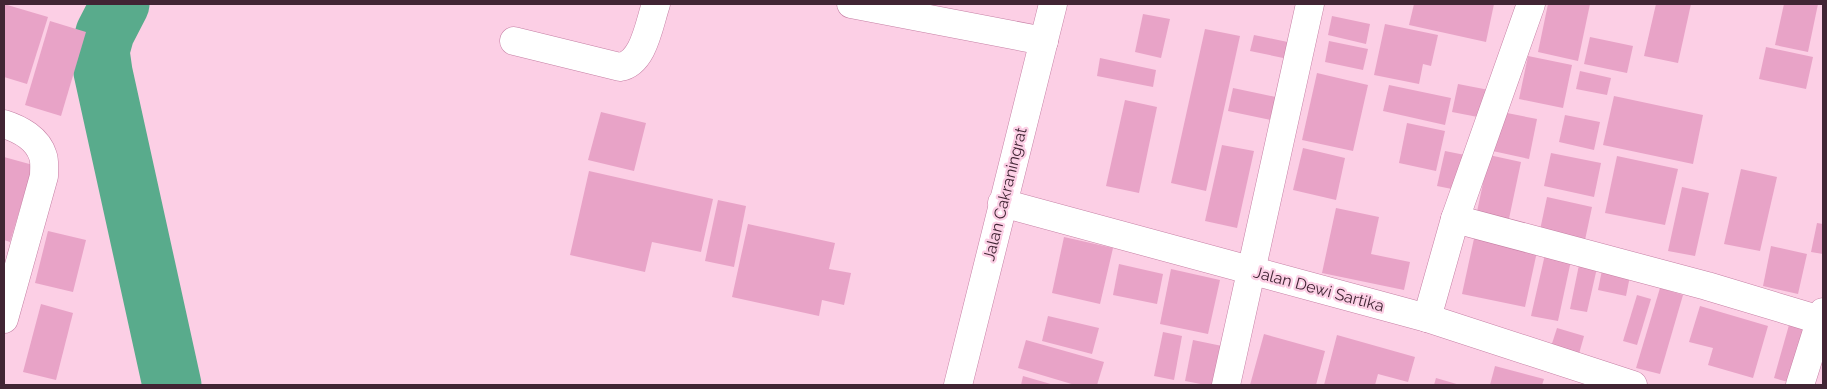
<svg xmlns="http://www.w3.org/2000/svg" width="1827" height="389" viewBox="0 0 1827 389" font-family="Raleway,sans-serif">
<style>
.lines{fill:none;stroke-linecap:round;stroke-linejoin:round}
.river{stroke:#59ab8c;stroke-width:59}
.building{fill:#e8a3c7}
.street-casing{stroke:#c57fa4;stroke-width:29}
.secondary-casing{stroke:#c57fa4;stroke-width:29}
.street{stroke:#fff;stroke-width:28}
.secondary{stroke:#fff;stroke-width:28}
.labels{text-anchor:middle;dominant-baseline:central;stroke-width:4.5;stroke-linejoin:round;paint-order:stroke}
.street-label{font-size:16px;fill:#412534;stroke:#fccfe5}
</style>
<rect width="100%" height="100%" fill="#fccfe5"/>
<g class="lines">
<polyline class="river" points="120,4 105,33 100,51 103,72 172,385"/>
</g>
<g class="building">
<polygon points="4,4 48,17 27,84 4,77"/>
<polygon points="1414,4 1494,4 1486,42 1409,25"/>
<polygon points="1548,4 1590,4 1578,61 1538,52"/>
<polygon points="1656,4 1691,4 1678,63 1644,56"/>
<polygon points="1784,4 1818,4 1808,52 1775,45"/>
<polygon points="1143,14 1170,19 1161,58 1135,52"/>
<polygon points="1332,16 1370,24 1366,44 1328,35"/>
<polygon points="50,21 86,32 61,116 25,105"/>
<polygon points="1385,24 1438,35 1431,66 1423,64 1419,84 1374,75"/>
<polygon points="1205,29 1240,36 1206,191 1171,183"/>
<polygon points="1254,35 1297,44 1293,60 1250,51"/>
<polygon points="1590,37 1633,46 1627,73 1584,64"/>
<polygon points="1329,41 1368,49 1363,70 1325,62"/>
<polygon points="1766,47 1813,57 1806,89 1759,79"/>
<polygon points="1528,56 1572,65 1563,108 1519,99"/>
<polygon points="1100,58 1156,70 1153,87 1097,76"/>
<polygon points="1580,71 1611,78 1607,95 1576,89"/>
<polygon points="1317,73 1368,85 1353,151 1302,140"/>
<polygon points="1458,84 1489,90 1483,118 1452,112"/>
<polygon points="1389,85 1451,98 1445,125 1383,111"/>
<polygon points="1233,88 1285,99 1280,122 1228,111"/>
<polygon points="1614,96 1703,115 1693,164 1603,145"/>
<polygon points="1125,100 1157,107 1139,193 1106,186"/>
<polygon points="1497,111 1537,119 1529,159 1488,150"/>
<polygon points="601,112 646,123 634,171 588,160"/>
<polygon points="1565,115 1600,122 1594,150 1559,142"/>
<polygon points="1407,123 1445,131 1436,171 1399,163"/>
<polygon points="1222,145 1254,151 1237,228 1205,221"/>
<polygon points="1303,148 1345,158 1336,200 1293,190"/>
<polygon points="1445,151 1465,155 1457,190 1437,186"/>
<polygon points="1551,153 1601,163 1594,197 1544,186"/>
<polygon points="1489,155 1521,162 1507,228 1475,221"/>
<polygon points="1617,156 1678,169 1665,225 1605,213"/>
<polygon points="4,157 33,165 10,242 4,240"/>
<polygon points="1741,169 1777,177 1760,251 1724,244"/>
<polygon points="589,171 713,199 701,252 652,242 645,272 570,255"/>
<polygon points="1682,187 1709,193 1695,256 1668,251"/>
<polygon points="1547,197 1592,207 1585,240 1540,230"/>
<polygon points="718,200 746,206 734,267 705,261"/>
<polygon points="1336,208 1379,217 1371,254 1410,262 1404,290 1322,273"/>
<polygon points="1817,223 1823,224 1823,254 1811,252"/>
<polygon points="748,224 835,243 829,269 851,273 844,305 822,300 819,316 732,297"/>
<polygon points="48,231 86,240 73,292 35,283"/>
<polygon points="1475,234 1538,247 1525,307 1462,294"/>
<polygon points="1064,237 1113,248 1100,304 1052,293"/>
<polygon points="1771,246 1807,254 1798,294 1763,286"/>
<polygon points="1546,250 1572,256 1558,321 1531,316"/>
<polygon points="1581,255 1599,259 1587,312 1570,309"/>
<polygon points="1119,264 1163,274 1157,304 1113,295"/>
<polygon points="1603,265 1631,271 1626,296 1598,290"/>
<polygon points="1171,269 1220,280 1208,334 1160,324"/>
<polygon points="1660,288 1683,295 1660,374 1636,368"/>
<polygon points="1637,295 1651,299 1637,345 1623,341"/>
<polygon points="41,304 73,313 56,380 23,372"/>
<polygon points="1700,306 1768,326 1753,378 1708,365 1713,348 1689,342"/>
<polygon points="1048,316 1099,328 1092,354 1042,341"/>
<polygon points="1789,325 1811,331 1795,384 1774,378"/>
<polygon points="1557,328 1584,336 1577,361 1549,353"/>
<polygon points="1163,332 1182,336 1174,380 1154,376"/>
<polygon points="1264,334 1325,351 1316,385 1250,385"/>
<polygon points="1337,335 1415,357 1408,382 1378,374 1375,385 1324,385"/>
<polygon points="1026,340 1104,362 1097,385 1075,385 1018,368"/>
<polygon points="1193,340 1227,347 1220,385 1206,385 1185,381"/>
<polygon points="1495,366 1544,379 1542,385 1490,385"/>
<polygon points="1023,376 1054,385 1021,385"/>
<polygon points="1436,378 1460,385 1434,385"/>
</g>
<g class="lines">
<g class="street-casing">
<g id="street">
<polyline points="851,4 1044,41"/>
<path d="M514,41l106,26c24,-4 29,-43 36,-63"/>
<path d="M4,124c16,5 34,15 39,32 2,6 1,14 1,20l-40,143"/>
<polyline points="1002,203 1427,318 1633,385"/>
<polyline points="1455,219 1707,286 1820,320"/>
<polyline points="1427,318 1455,219 1531,4"/>
<polyline points="1226,385 1310,4"/>
<polyline points="1800,385 1823,312"/>
</g>
</g>
<g class="secondary-casing">
<polyline id="secondary" points="958,385 1053,4"/>
</g>
<use href="#street" class="street"/>
<use href="#secondary" class="secondary"/>
</g>
<g class="labels">
<g class="street-label">
<text transform="translate(1005 194) rotate(-76)">Jalan Cakraningrat</text>
<text transform="translate(1319 289) rotate(15)">Jalan Dewi Sartika</text>
</g>
</g>
<rect width="1827" height="389" fill="none" stroke="#412534" stroke-width="10"/>
</svg>
